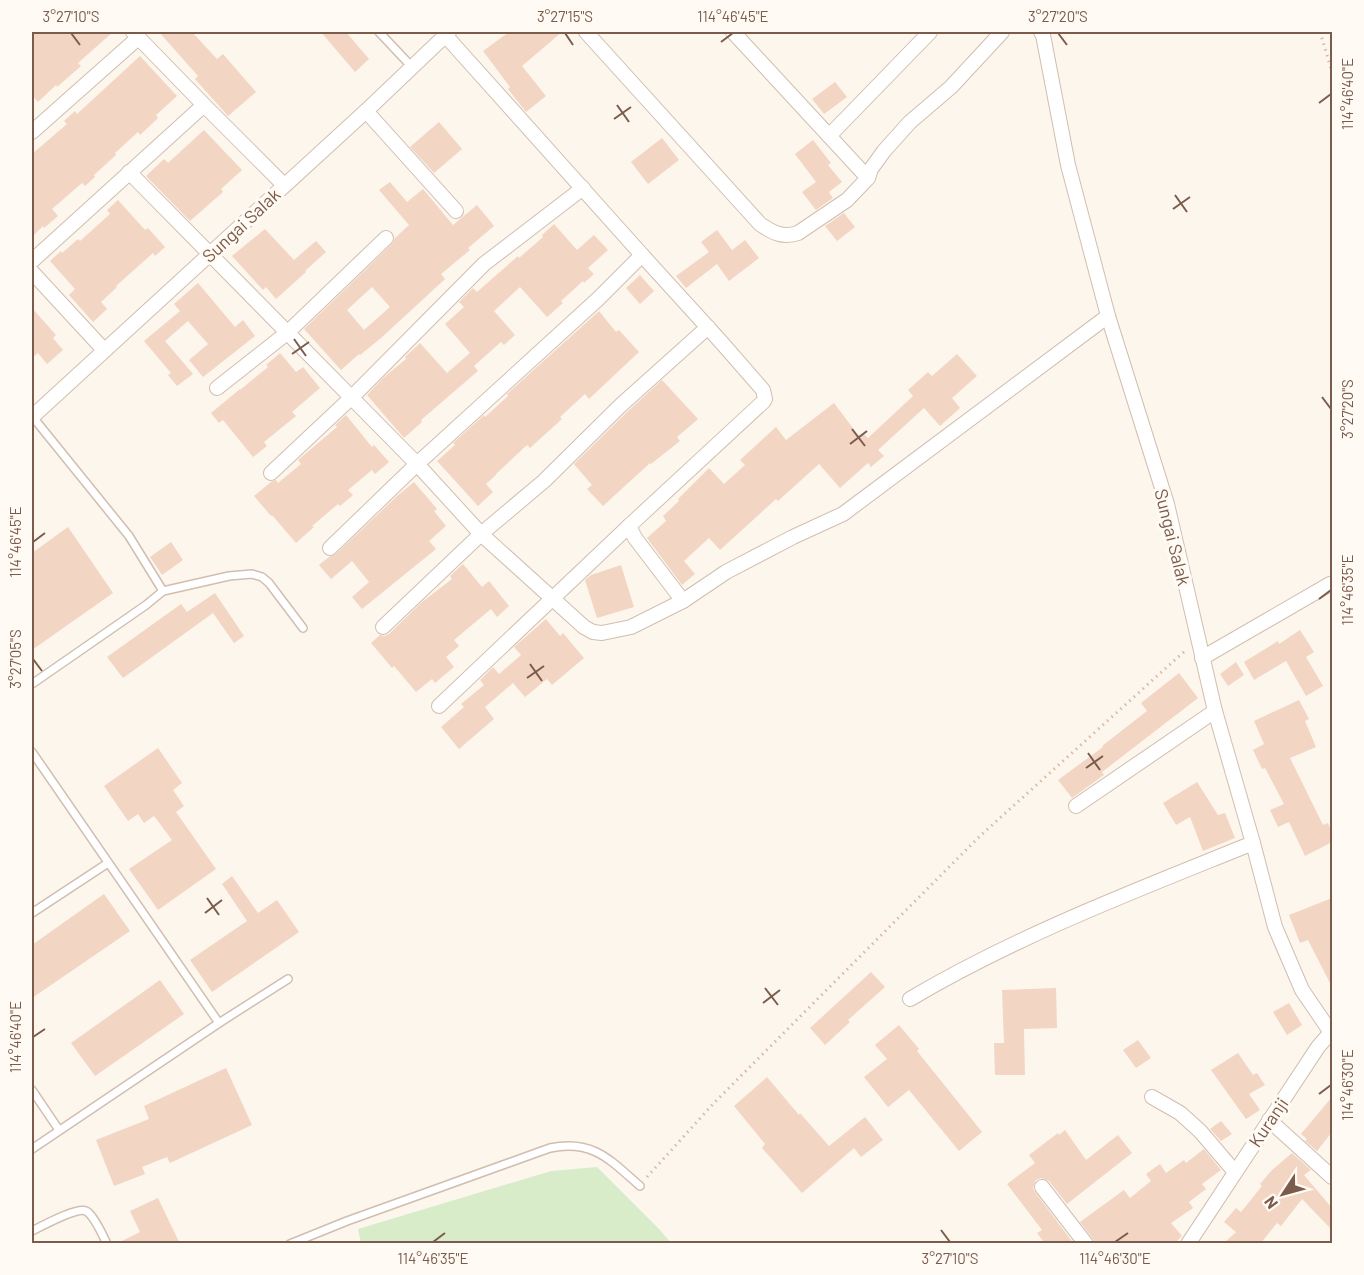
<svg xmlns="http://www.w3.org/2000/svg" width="1364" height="1275" viewBox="0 0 1364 1275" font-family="Barlow,sans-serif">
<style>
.green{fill:#d8ecc9}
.building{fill:#f3d5c3;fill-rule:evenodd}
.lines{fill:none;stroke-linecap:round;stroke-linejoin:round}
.service-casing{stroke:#d1beb0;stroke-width:10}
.minor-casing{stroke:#d1beb0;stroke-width:16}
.path{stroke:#d9b8a5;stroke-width:3;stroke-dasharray:1.5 4.5;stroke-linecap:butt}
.service{stroke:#fff;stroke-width:7}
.minor{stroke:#fff;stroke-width:14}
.ticks{fill:none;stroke:#7a5c4d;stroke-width:2}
.labels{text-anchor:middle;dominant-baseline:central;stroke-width:6;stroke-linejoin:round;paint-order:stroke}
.street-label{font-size:18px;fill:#7a5c4d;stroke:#fffaf3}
.neatline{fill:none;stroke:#7a5c4d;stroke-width:2}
.ticks-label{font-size:15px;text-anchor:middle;fill:#7a5c4d}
</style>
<rect width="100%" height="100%" fill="#fdf6ec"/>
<polygon class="green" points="597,1167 659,1229 671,1243 361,1243 358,1229 551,1171"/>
<g class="building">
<polygon points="32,32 113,32 78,63 81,66 57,87 56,85 38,102 32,95"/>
<polygon points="159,32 192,32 217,59 223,54 256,92 228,116 195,79 198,76"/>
<polygon points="321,32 346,32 369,59 355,72"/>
<polygon points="509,32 562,32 522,66 546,96 526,112 508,89 510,87 483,51"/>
<polygon points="140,56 177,96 156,115 158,118 140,135 138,132 115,153 116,155 94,175 95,177 85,186 82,183 52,209 58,216 44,228 43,226 32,237 32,154 67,124 64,121 75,111 77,114"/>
<polygon points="835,82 847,97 824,114 812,99"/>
<polygon points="439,122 462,149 434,173 410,147"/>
<polygon points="204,130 242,170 221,189 223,192 190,221 146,176 164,159 168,163"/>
<polygon points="662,138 679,160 648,184 631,162"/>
<polygon points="813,140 831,163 828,165 842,182 829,192 833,198 816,210 802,192 816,182 795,154"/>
<path d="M390,182l17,20 16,-13 30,36 24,-20 17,21 -26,22 2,2 -29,24 4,5 -64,59 -21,17 -1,-1 -18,16 -37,-41 88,-85 3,-6 14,-13 -30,-35zM372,287l18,20 -26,23 -17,-20z"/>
<polygon points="118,200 145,230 148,228 165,247 155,256 153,253 116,286 117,287 101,302 107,309 93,322 69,295 75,289 50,261 61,251 62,253 78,239 80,241 110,214 107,210"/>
<polygon points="844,213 855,227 837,241 825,226"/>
<polygon points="554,224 577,250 594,235 608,250 588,268 594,274 584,283 583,281 561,301 563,303 547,317 520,287 494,311 515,335 504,345 501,342 474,366 478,371 421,420 422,422 404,438 367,395 383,378 406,359 405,357 420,343 447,373 470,353 445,324 464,307 459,302 473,288 477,292 518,256 519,258 543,237 542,235"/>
<polygon points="265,229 294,260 316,241 326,252 305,271 306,272 276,299 266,287 263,290 232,256"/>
<polygon points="717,230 732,250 745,240 759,258 729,281 717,264 686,288 676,276 709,252 701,242"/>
<polygon points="640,275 654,291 640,304 626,288"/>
<polygon points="198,283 235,327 243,320 255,336 203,377 189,360 208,344 188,321 165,341 193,374 177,386 168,375 171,373 144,341 180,311 174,304"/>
<polygon points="32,308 56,335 53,338 63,350 47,364 38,353 32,358"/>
<polygon points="599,311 616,332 619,330 639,352 589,399 585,394 560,417 562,419 530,448 527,445 496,474 496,475 486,484 493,492 478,506 437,461 455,445 453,443 484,415 485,417 508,396 507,394"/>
<polygon points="280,353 296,372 303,367 320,388 292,412 296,416 264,442 267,446 253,457 223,420 219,423 211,413 240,389 240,390 268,367 266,365"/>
<polygon points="957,354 977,376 952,398 960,408 940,426 924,408 878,450 884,456 871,467 868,463 840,488 819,464 778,501 776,499 720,550 709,538 684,561 695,574 682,585 647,538 666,521 663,516 679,501 678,499 709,468 724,484 745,465 740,460 776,427 786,440 834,403 859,436 863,433 868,438 913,396 908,390 928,372 932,376"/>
<polygon points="662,380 698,419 677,437 680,441 651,464 650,463 603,506 587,489 592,485 574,464 627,412"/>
<polygon points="346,415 372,447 374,445 389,462 375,474 372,470 348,490 353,495 340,506 338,504 312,526 314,527 296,543 272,515 271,516 254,496 271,482 276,480 278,483 301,464 298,460 337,427 335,425"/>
<polygon points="414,482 437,509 434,511 446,526 429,541 436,549 362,609 352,597 369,582 352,561 331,579 319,565 329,557 336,554 397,496"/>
<polygon points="68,527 113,593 32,650 32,553"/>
<polygon points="171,542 183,560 162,575 150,557"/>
<polygon points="463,564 482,587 489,581 509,606 497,617 491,609 454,640 459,646 446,657 454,667 435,683 432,679 416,692 394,666 392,668 371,643 380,635 385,636 389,634 422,602 452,579 450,576"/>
<polygon points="621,565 634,607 597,618 585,580 591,575"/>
<polygon points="215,593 244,636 234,643 213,613 123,678 107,657 181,604 187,612"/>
<polygon points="546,619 560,636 563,633 584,658 552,685 547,679 525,697 513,683 485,707 494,719 459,749 441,727 464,707 461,704 484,685 480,680 493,667 499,674 521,655 514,647"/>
<polygon points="1300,630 1314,652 1306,657 1323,686 1306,696 1286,661 1254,680 1244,662 1278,641 1279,644"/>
<polygon points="1236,662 1244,675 1228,686 1220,674"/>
<polygon points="1179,673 1198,698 1102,772 1104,775 1072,798 1058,780 1103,747 1102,746 1147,711 1141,703"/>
<polygon points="1299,700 1309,719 1305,721 1316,747 1290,758 1323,825 1328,823 1332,832 1332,842 1305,856 1289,822 1278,827 1270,810 1284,804 1265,768 1262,769 1253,750 1264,744 1254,721"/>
<polygon points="158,748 182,783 173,790 184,806 176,812 216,869 158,910 129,869 172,840 154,816 144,823 138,814 128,821 104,786"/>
<polygon points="1197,782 1218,815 1225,813 1235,838 1203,851 1190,817 1176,825 1163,803"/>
<polygon points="232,876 258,913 277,900 299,932 212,992 190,960 247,921 222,884"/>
<polygon points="104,894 130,931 32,998 32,945"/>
<polygon points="1332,898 1332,987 1308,940 1300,943 1289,915"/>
<polygon points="871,972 885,987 848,1020 850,1022 825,1045 810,1028"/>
<polygon points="160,980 184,1014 95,1076 71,1043"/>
<polygon points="1056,988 1057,1028 1024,1029 1025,1075 995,1075 994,1043 1004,1043 1002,990"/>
<polygon points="1289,1003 1302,1025 1287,1035 1273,1012"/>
<polygon points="899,1025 919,1049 917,1051 982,1132 959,1151 909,1090 888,1107 864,1077 887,1059 875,1045"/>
<polygon points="1138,1040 1151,1058 1136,1068 1123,1050"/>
<polygon points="1238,1053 1253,1075 1257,1073 1265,1085 1249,1094 1260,1110 1246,1119 1211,1070"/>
<polygon points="226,1068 252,1125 170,1163 167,1157 142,1167 145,1174 114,1186 96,1140 149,1119 144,1106"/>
<polygon points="767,1077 799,1115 800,1113 829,1146 865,1117 883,1140 861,1157 854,1148 802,1193 762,1148 765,1144 734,1106"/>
<polygon points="1332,1097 1332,1132 1317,1151 1305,1141 1307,1139 1301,1134"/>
<polygon points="1221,1121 1232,1134 1221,1141 1210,1129"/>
<polygon points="1065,1130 1086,1160 1118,1135 1132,1153 1067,1204 1049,1181 1041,1178 1036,1180 1033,1188 1035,1192 1074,1244 1045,1244 1037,1233 1042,1230 1007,1184 1035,1163 1029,1155 1058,1133 1059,1135"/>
<polygon points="1204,1149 1221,1170 1202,1184 1206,1189 1189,1202 1193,1208 1171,1223 1182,1236 1174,1244 1095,1244 1093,1239 1080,1222 1124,1190 1130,1198 1151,1181 1146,1174 1160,1164 1166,1173 1184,1160 1186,1163"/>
<polygon points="1292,1153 1311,1170 1304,1175 1332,1208 1332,1230 1302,1199 1281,1226 1277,1223 1260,1244 1223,1244 1236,1232 1224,1222 1236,1208 1241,1212 1262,1186 1260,1184 1271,1171"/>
<polygon points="158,1198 180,1244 116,1244 140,1232 130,1211"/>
</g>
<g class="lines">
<g class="service-casing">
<g id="service">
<polyline points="379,32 412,67"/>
<polyline points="163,591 229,576 252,574 262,577 269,583 303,628"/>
<polyline points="32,684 146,605 163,591 129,536 32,416"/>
<polyline points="32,752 219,1023"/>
<polyline points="32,913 108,863"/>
<polyline points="32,1090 59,1130"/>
<polyline points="32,1149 219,1023 288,979"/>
<path d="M32,1231c10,-5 45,-24 54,-20 8,4 17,25 21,33"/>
<path d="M290,1244l57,-23 203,-73c43,-9 60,12 90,38"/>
</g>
</g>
<g class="minor-casing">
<g id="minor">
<polyline points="133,32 204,105 284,185"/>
<path d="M586,32l174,192c13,9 23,14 38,9l49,-33 21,-22 3,-9 13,-18 26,-29 41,-35 51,-55"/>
<polyline points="733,32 868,178"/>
<polyline points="1041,32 1043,35 1068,165 1108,316 1167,504 1215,711 1253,843 1275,927 1302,990 1332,1034"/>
<polyline points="366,111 456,211"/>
<polyline points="32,132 138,38"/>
<polyline points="829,136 930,32"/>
<polyline points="129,172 417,464 481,534 584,627 593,632 602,633 631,627 683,601 726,572 793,537 843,514 1108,316"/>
<polyline points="642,255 722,343 763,390 765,399 763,402 629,526 635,538 683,601"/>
<polyline points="32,261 204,105"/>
<polyline points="32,272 104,350"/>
<polyline points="217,388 287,333 386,238"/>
<polyline points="32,417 366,111 449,32"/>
<polyline points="271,473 352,397 484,264 583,188"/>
<polyline points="330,548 417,464 598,299 642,255 445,35"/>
<polyline points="383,627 481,534 544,481 621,405 708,327"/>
<polyline points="1202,658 1330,584"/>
<polyline points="439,706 629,526"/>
<polyline points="1076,806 1215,711"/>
<path d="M910,999c108,-64 227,-109 343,-156"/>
<polyline points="1152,1097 1180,1113 1200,1131 1235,1172"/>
<polyline points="1269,1120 1332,1177"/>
<polyline points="1042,1187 1086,1244"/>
<polyline points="1188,1244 1318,1047 1332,1031"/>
</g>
</g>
<g class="path">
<polyline points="1320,32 1332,72"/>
<polyline points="647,1177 713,1104 980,836 1187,649"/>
</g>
<use href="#service" class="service"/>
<use href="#minor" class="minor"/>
</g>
<path class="ticks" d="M71,33l9,12M565,33l8,12M1058,33l9,12M721,42l12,-9M1319,103l12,-9M617,105l12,17M614,119l17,-12M1175,195l12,17M1173,209l17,-12M294,339l12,17M292,354l17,-12M1322,397l9,12M852,429l13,17M850,444l17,-13M33,542l12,-9M1319,599l12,-9M33,659l9,12M530,664l12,17M527,678l17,-12M1088,753l12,17M1086,768l17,-12M207,898l12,17M205,913l17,-13M765,988l13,17M763,1003l17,-13M33,1037l12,-8M1319,1094l12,-9M941,1230l9,12M433,1242l12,-9M1115,1242l13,-9"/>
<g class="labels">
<g class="street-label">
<text transform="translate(241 225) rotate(-43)">Sungai Salak</text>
<text transform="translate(1173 537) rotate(76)">Sungai Salak</text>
<text transform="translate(1268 1122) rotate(-56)">Kuranji</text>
</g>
</g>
<rect width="1364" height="1275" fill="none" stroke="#fffaf3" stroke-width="66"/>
<g transform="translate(1283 1194) rotate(234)" stroke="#fffaf3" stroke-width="4.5" paint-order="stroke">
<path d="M0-4.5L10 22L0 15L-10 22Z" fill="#7a5c4d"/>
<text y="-9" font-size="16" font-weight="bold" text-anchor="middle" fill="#7a5c4d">N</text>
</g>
<rect x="33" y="33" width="1298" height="1209" class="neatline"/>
<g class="ticks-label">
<text x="71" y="22">3°27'10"S</text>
<text x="565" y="22">3°27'15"S</text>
<text x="733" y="22">114°46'45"E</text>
<text x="1058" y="22">3°27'20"S</text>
<text transform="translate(1348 94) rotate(-90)" y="5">114°46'40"E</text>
<text transform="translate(1348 409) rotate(-90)" y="5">3°27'20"S</text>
<text transform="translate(16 542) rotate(-90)" y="5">114°46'45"E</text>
<text transform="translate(1348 590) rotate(-90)" y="5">114°46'35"E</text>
<text transform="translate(16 659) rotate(-90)" y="5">3°27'05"S</text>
<text transform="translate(16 1037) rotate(-90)" y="5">114°46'40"E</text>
<text transform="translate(1348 1085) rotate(-90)" y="5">114°46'30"E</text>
<text x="433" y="1264">114°46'35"E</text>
<text x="950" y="1264">3°27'10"S</text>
<text x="1115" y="1264">114°46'30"E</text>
</g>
</svg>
